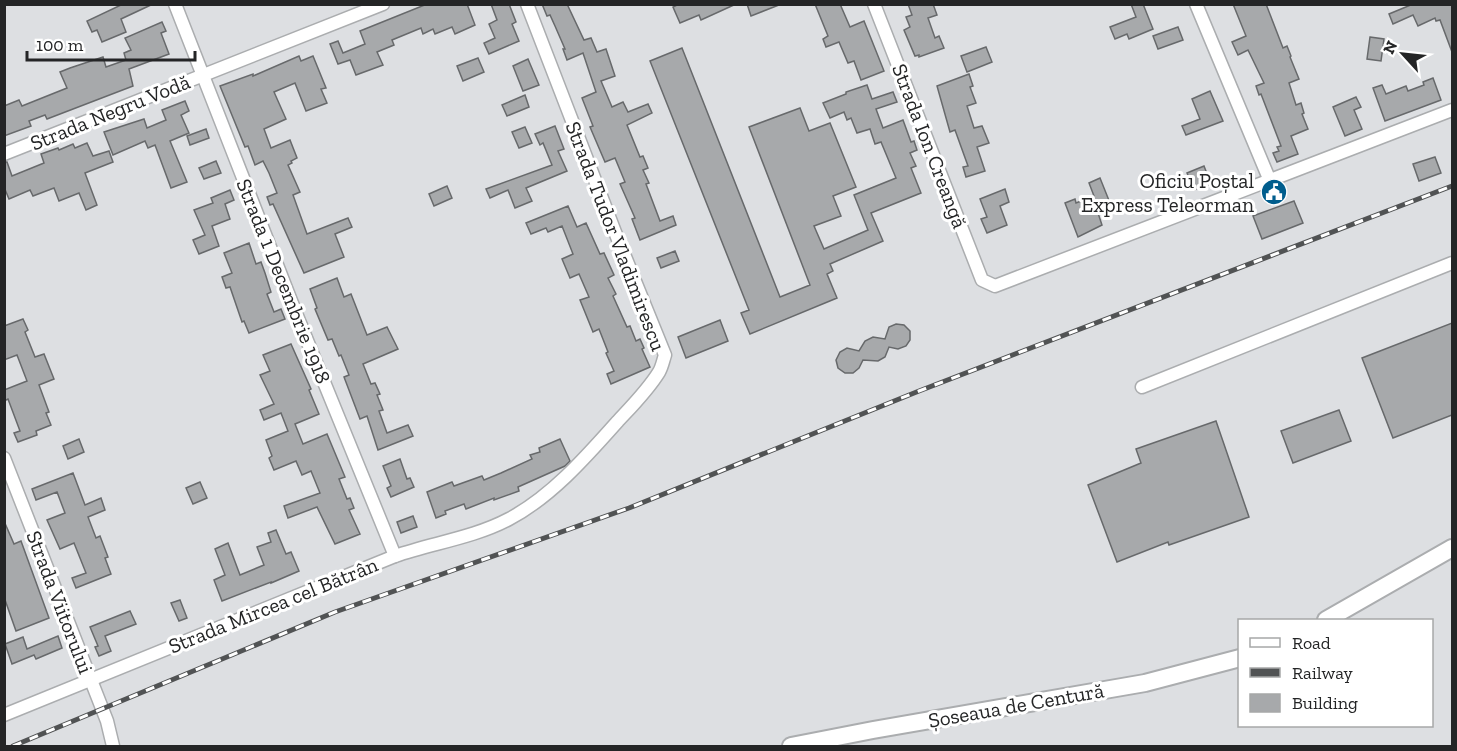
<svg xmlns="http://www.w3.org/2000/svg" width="1457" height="751" viewBox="0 0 1457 751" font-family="'Zilla Slab',serif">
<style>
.building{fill:#a7a9ab;stroke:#67696b;stroke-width:1.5}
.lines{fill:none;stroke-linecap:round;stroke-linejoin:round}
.minor-casing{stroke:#abadaf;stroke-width:15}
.major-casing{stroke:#abadaf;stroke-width:20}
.minor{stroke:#fff;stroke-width:12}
.major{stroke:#fff;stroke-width:16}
.rail-casing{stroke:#515354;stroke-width:5}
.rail{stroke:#fff;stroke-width:3;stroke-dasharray:9;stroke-linecap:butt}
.labels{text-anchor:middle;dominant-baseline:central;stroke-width:6;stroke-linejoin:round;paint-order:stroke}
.street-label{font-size:21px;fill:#242526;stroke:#fff}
.poi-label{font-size:21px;fill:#242526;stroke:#fff;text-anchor:end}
</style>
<rect width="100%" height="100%" fill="#dddfe2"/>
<g class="building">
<polygon points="123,4 153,4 121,19 126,32 102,42 97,30 92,32 87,21"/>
<polygon points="427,4 467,4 475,25 455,34 452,27 435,34 433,29 423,34 421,28 392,40 394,45 377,52 383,65 356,75 350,60 338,64 330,44 338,41 343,53 365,44 360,31"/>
<polygon points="491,4 509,4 516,22 512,24 519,41 489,54 484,43 495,38 489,24 497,20"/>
<polygon points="542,4 567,4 584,40 591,38 597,52 606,49 615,76 601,81 612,107 623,102 628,112 648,104 652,113 627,125 640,157 643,156 648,168 643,170 649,183 646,184 660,221 673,216 676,225 640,240 632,219 635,218 620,184 625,182 615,158 605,162 590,127 593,126 582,98 596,92 583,53 567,60 563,49 565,49 555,26 550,15 547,16"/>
<polygon points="679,4 736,4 701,20 699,15 680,23 673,7"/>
<polygon points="747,4 779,4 779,5 751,16"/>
<polygon points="815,4 840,4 850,27 864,21 884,71 861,80 854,61 848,63 839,42 826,47 823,39 828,36"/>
<polygon points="908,4 933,4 937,15 928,18 935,38 939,36 944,48 919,57 919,55 915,56 904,30 910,27 906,17 912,15"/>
<polygon points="1131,4 1143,4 1153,29 1129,39 1127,34 1115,39 1110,27 1136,17"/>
<polygon points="1233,4 1266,4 1283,48 1287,46 1291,56 1290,57 1299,79 1289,83 1296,105 1301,103 1304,113 1302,114 1308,129 1291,136 1298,154 1277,162 1273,153 1279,151 1277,147 1281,146 1261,94 1259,95 1256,86 1264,83 1248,50 1238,55 1232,42 1246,36"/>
<polygon points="1413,4 1452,4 1452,52 1440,20 1436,21 1435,18 1418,26 1413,15 1393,24 1389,14"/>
<polygon points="162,22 166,31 161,33 169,54 129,69 133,86 47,119 45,115 29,121 31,126 4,136 4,106 19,100 22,106 67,88 60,72 70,68 103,57 106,67 126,60 124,53 131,50 125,38"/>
<polygon points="1178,27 1183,40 1158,49 1153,36"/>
<polygon points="1370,37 1384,39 1381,61 1367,59"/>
<polygon points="986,47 992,62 967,72 961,56"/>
<polygon points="682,48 780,297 810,285 749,127 800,108 809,131 830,123 856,187 833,196 841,216 814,226 824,249 868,230 854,195 896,178 881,142 875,144 870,129 857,133 851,118 847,120 844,112 830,118 823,103 846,94 846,92 867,85 872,99 893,92 897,102 876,109 883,128 903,120 911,142 914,141 917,150 910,153 916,166 911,168 921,193 871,213 883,241 830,264 833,271 827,274 837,298 750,334 741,313 749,310 650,61"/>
<polygon points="299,56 301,61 313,56 326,88 321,89 327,103 306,111 295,83 274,92 286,119 264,129 271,148 290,140 297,158 291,161 292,163 288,165 300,192 293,195 307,234 348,218 352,227 335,234 344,257 304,273 273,204 270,205 267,197 277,193 269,173 263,161 255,165 248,146 245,147 220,86 253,74 253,76"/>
<polygon points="478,58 484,72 463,81 457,66"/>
<polygon points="528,59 539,85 523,91 513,66"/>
<polygon points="969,74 973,86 970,87 976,103 967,106 974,128 982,126 989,143 977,147 985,171 966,177 963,167 968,166 955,130 950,132 937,86"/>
<polygon points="1433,78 1441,100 1385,121 1373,88 1382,85 1386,94 1406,86 1408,91 1424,85 1423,82"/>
<polygon points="1210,91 1223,121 1186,135 1182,126 1200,119 1192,99"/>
<polygon points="525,95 529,107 507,116 502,105"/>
<polygon points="1356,97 1361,107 1354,110 1362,129 1345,136 1333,107"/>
<polygon points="185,101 189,111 181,115 189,133 170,141 187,182 171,188 155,145 148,148 145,141 113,155 104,132 144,119 147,128 166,120 162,110"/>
<polygon points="555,126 564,149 558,151 567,171 526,188 532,201 515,208 508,190 490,198 486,189 552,165 543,143 540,145 535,134"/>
<polygon points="525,127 532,143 519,148 512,132"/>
<polygon points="206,129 209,138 190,145 187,136"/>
<polygon points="87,143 93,156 109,151 113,162 85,173 97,205 86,210 79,193 59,201 54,188 33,196 30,190 9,199 4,187 4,162 7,162 12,176 44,163 41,154 58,148 59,150 73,144 75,148"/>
<polygon points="1435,157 1441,173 1419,181 1413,164"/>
<polygon points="216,161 221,173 204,179 199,168"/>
<polygon points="1204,166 1211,184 1194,190 1187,173"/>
<polygon points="1100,178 1112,208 1098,213 1102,225 1078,237 1065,203 1075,199 1076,203 1094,196 1089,183"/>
<polygon points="447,186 452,198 434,206 429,194"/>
<polygon points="1005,189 1009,202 1000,206 1007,225 987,233 981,219 987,217 980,199"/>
<polygon points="230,190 234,200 225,204 230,219 212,226 219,246 199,254 193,240 205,235 194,210 213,203 211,198"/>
<polygon points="1294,201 1303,223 1262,239 1253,216"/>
<polygon points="568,206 577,227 586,223 600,254 604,253 614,275 608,278 616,294 613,296 627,327 630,326 636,341 640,339 644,348 642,349 650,367 611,384 607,374 614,371 606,353 608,352 599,329 593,332 580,300 589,297 579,274 570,278 562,259 573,254 562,226 548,232 546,228 531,234 526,223"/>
<polygon points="249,243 256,264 261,262 265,273 271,292 267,294 274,312 281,309 285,319 249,333 244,321 242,322 230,287 226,288 222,277 232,273 224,253"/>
<polygon points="675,251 679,261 661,268 657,258"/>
<polygon points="337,278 344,297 351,294 367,335 387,327 398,349 363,364 371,384 375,383 380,394 377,395 383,410 379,411 387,433 408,425 413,436 378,450 367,416 360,419 344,377 349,375 341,355 339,356 332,339 328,340 315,309 317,308 310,289"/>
<polygon points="23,319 28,330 25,332 35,357 44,354 54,379 39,385 49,412 46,413 51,425 36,431 37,435 18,442 14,433 20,431 8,399 4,401 4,390 27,381 17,355 4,360 4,326"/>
<polygon points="720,320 728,341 686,358 678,337"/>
<polygon points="1452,323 1452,415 1393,438 1362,358"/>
<polygon points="896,324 904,325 910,331 910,340 906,346 898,349 889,347 885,357 878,361 863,360 859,368 853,373 845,373 838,368 836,360 840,352 847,348 859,351 865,341 873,337 885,339 889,327"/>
<polygon points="291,344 311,389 309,390 319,414 295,424 303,444 327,434 345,477 339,479 347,499 350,498 354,508 349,510 360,534 335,544 317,507 288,518 284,506 320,493 311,471 302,475 296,461 274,470 269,458 272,456 266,440 288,431 281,413 264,420 260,410 274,404 260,375 270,371 263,355"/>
<polygon points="1339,410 1351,441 1293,463 1281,431"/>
<polygon points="1216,421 1249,517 1169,545 1168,542 1117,562 1088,485 1141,463 1136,449"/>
<polygon points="79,439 84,452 68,459 63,446"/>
<polygon points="560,439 570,461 565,466 518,487 519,491 494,500 494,498 466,509 464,504 445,511 446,514 436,518 427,492 452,482 454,486 482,476 484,480 501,473 532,459 530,455 540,452 539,448"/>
<polygon points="400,459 407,479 410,478 414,487 391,497 387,488 391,486 383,466"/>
<polygon points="73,473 85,505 101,498 105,510 88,517 96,538 100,536 108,557 105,558 111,574 76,588 72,578 86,573 74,543 60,549 47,520 65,513 57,492 36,500 32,489"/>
<polygon points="200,482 207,498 193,504 186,488"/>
<polygon points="413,516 417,527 401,533 397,522"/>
<polygon points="4,521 14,544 21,541 49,618 16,631 4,597"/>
<polygon points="276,530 286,554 291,552 299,571 271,583 271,582 222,601 214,580 225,575 215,549 228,543 240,575 264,565 257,547 271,542 268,533"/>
<polygon points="180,600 187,618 179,621 171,603"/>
<polygon points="130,611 136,624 105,636 111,651 99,656 95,647 98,646 90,627"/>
<polygon points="58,636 62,648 36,659 34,655 12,664 5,644 23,637 27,649"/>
</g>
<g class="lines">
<g class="minor-casing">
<g id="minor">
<polyline points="175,4 295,311 395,556"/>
<polyline points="874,4 982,280 995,286 1452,110"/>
<polyline points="1196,4 1270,181"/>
<polyline points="4,154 383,4"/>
<polyline points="1142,387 1452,263"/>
<polyline points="4,458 107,721 113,746"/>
<path d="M4,715l391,-159c37,-13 78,-18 114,-37 42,-22 77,-62 109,-98 14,-15 30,-31 41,-49 3,-5 4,-11 6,-17l-50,-123 -88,-228"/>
</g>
</g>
<g class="major-casing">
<g id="major">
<polyline points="1326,620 1452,548"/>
<polyline points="791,746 873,730 1145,683 1240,658"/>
</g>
</g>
<use href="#minor" class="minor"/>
<use href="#major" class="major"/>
<g class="rail-casing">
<polyline id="rail" points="13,746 335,612 629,508 919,391 1452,186"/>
</g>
<use href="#rail" class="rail"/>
</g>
<defs>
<g id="civic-disc" transform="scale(1.35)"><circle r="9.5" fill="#005d8d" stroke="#fff"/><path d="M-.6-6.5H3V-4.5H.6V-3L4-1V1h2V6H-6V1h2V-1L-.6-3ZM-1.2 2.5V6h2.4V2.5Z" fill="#fff"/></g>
</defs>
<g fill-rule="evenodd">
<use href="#civic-disc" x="1274" y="192"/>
</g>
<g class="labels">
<g class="street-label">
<text transform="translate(110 112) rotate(-22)">Strada Negru Vodă</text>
<text transform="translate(930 146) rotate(69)">Strada Ion Creangă</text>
<text transform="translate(616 236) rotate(69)">Strada Tudor Vladimirescu</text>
<text transform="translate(284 281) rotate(68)">Strada 1 Decembrie 1918</text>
<text transform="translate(60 602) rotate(69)">Strada Viitorului</text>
<text transform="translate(273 605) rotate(-22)">Strada Mircea cel Bătrân</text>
<text transform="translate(1016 705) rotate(-10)">Șoseaua de Centură</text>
</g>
<g class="poi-label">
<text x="1254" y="180">Oficiu Poștal<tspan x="1254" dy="24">Express Teleorman</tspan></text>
</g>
</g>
<rect width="1457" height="751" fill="none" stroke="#242526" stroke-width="12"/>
<rect x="1238" y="619" width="195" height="108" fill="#ffffff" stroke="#a7a8a8" stroke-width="1.5"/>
<rect x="1250" y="638" width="30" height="9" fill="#ffffff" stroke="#a7a8a8" stroke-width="1.5"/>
<text x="1292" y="649" font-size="18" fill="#242526">Road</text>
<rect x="1250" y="668" width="30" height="9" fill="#515354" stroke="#a7a8a8" stroke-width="1.5"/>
<text x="1292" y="679" font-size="18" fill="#242526">Railway</text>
<rect x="1250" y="694" width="30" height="18" fill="#a7a9ab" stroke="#a7a8a8" stroke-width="1.5"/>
<text x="1292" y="709" font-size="18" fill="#242526">Building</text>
<g transform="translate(1403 54) rotate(297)" stroke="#ffffff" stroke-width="4.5" paint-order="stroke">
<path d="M0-4.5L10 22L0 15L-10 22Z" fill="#242526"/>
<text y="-9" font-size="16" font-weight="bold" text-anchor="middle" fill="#242526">N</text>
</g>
<path d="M27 51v9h168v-9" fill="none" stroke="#242526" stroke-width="3"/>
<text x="36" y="51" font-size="18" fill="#242526" stroke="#ffffff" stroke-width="4.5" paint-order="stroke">100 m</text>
</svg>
